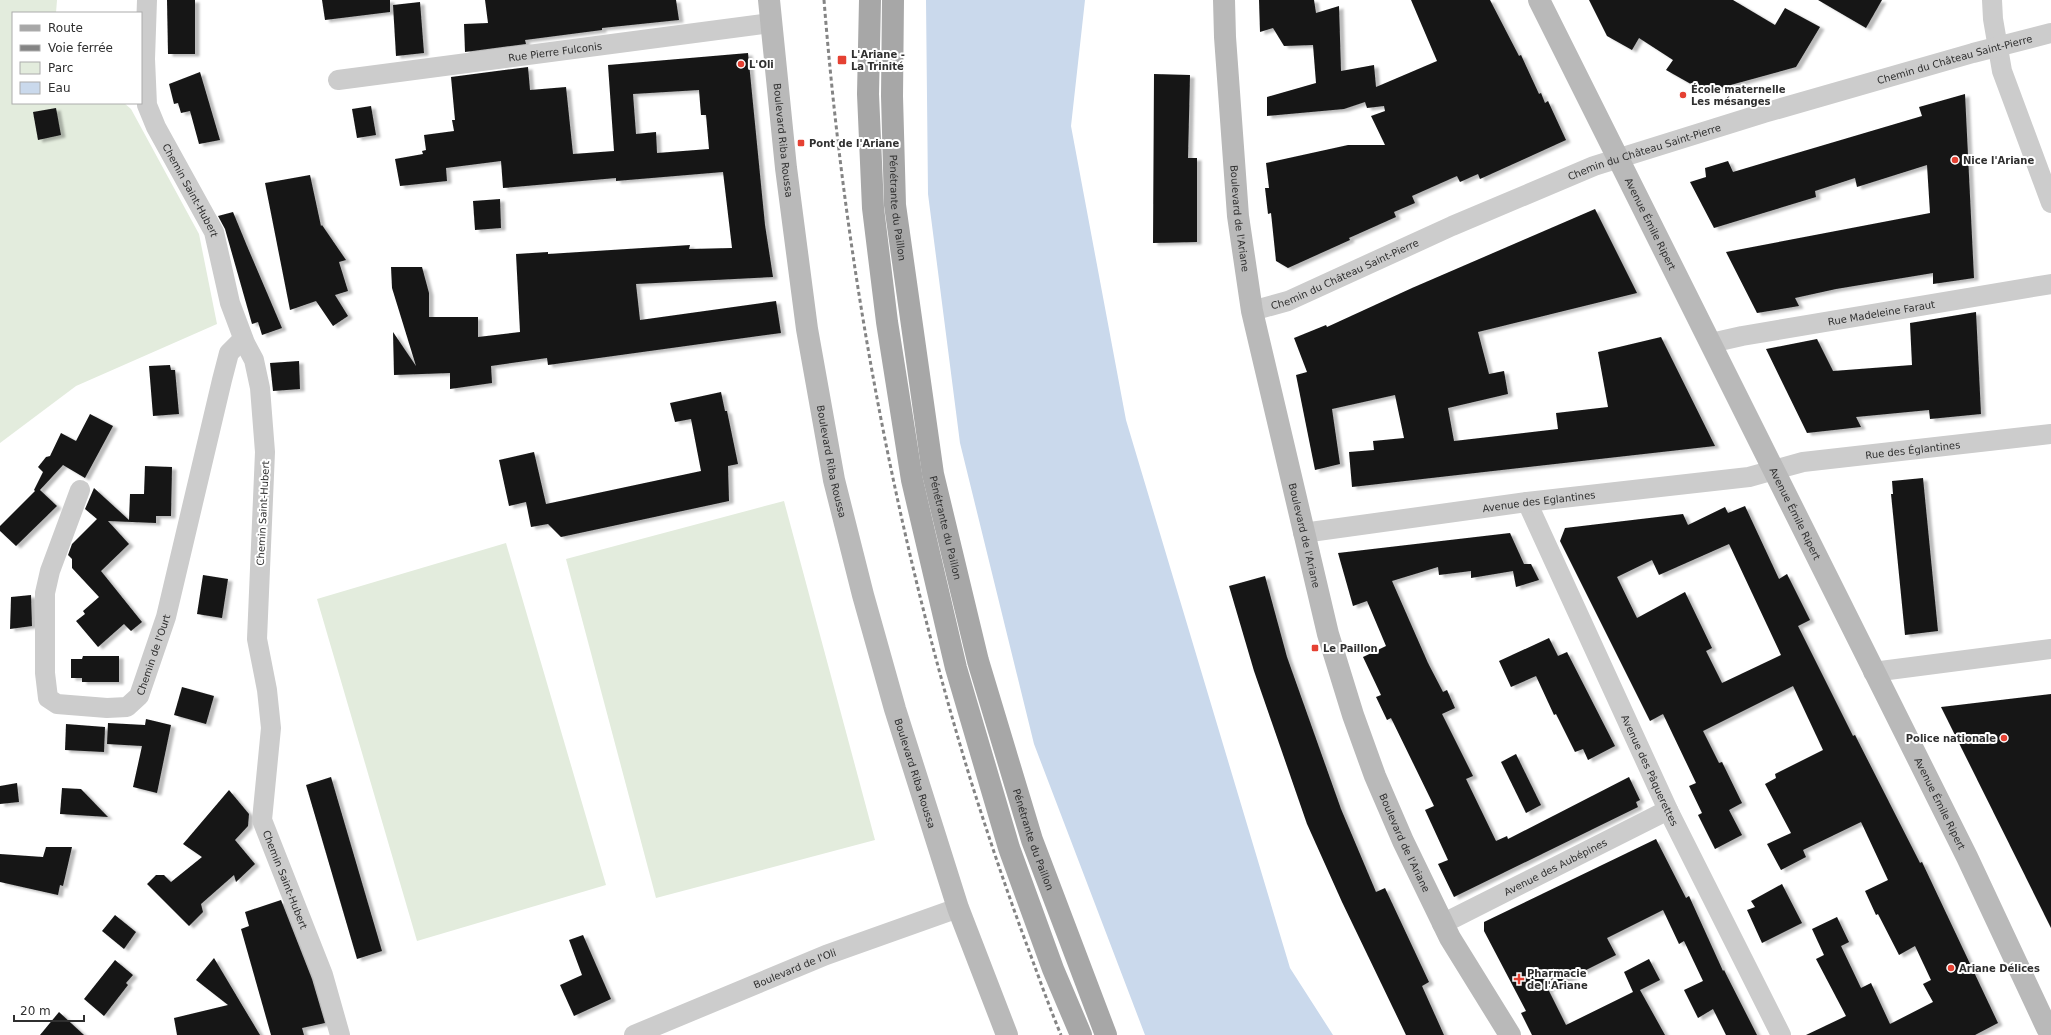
<svg xmlns="http://www.w3.org/2000/svg" width="2051" height="1035" viewBox="0 0 2051 1035" font-family="'DejaVu Sans',sans-serif">
<style>
.green{fill:#e3ecdd}
.water{fill:#cad9ec}
.building{fill:#161616;fill-rule:evenodd;filter:url(#shadow)}
.lines{fill:none;stroke-linecap:round;stroke-linejoin:round}
.street{stroke:#ccc;stroke-width:20}
.secondary{stroke:#b9b9b9;stroke-width:22}
.primary{stroke:#a7a7a7;stroke-width:22}
.rail{stroke:#848484;stroke-width:3;stroke-dasharray:4 3;stroke-linecap:butt}
.poi-dot{fill:#e54133;stroke:#fff;stroke-width:1.5}
.labels{text-anchor:middle;dominant-baseline:central;stroke-width:4;stroke-linejoin:round;paint-order:stroke}
.street-label{font-size:10px;fill:#2f2f2f;stroke:#fff}
.poi-label{font-size:10px;font-weight:bold;fill:#2f2f2f;stroke:#fff;text-anchor:start}
</style>
<defs>
<filter id="shadow"><feDropShadow dx="4.5" dy="2.5" stdDeviation="1" flood-color="#0004"/></filter>
</defs>
<rect width="100%" height="100%" fill="#fff"/>
<g class="green">
<polygon points="0,0 57,0 56,13 13,13 13,103 124,103 131,109 199,234 217,324 76,386 0,443"/>
<polygon points="784,501 875,840 656,898 566,559"/>
<polygon points="506,543 606,885 417,941 317,599"/>
</g>
<polygon class="water" points="926,0 1085,0 1071,126 1126,420 1290,968 1333,1035 1145,1035 1034,744 960,443 928,194"/>
<g class="building">
<polygon points="167,0 195,0 195,54 168,54"/>
<polygon points="322,0 390,0 390,12 325,20"/>
<polygon points="485,0 676,0 679,20 602,28 602,30 525,40 526,44 465,52 464,24 488,23"/>
<polygon points="1259,0 1314,0 1316,13 1339,6 1341,71 1374,65 1376,87 1437,61 1411,0 1490,0 1519,56 1521,55 1539,94 1541,93 1545,103 1548,101 1566,140 1480,179 1478,174 1460,182 1457,176 1412,196 1415,203 1394,212 1396,217 1349,238 1350,240 1288,268 1276,261 1271,213 1268,214 1265,188 1269,188 1266,163 1348,145 1385,145 1371,116 1385,111 1384,106 1367,108 1365,102 1344,109 1267,116 1267,97 1316,83 1313,45 1284,46 1273,28 1260,32"/>
<polygon points="1589,0 1733,0 1775,25 1785,8 1820,27 1796,67 1705,92 1666,70 1673,60 1639,38 1632,50 1607,36"/>
<polygon points="1818,0 1882,0 1866,28"/>
<polygon points="420,2 424,53 396,56 393,5"/>
<path d="M748,53l17,172 8,52 -137,7 4,36 136,-19 5,32 -233,32 -1,-7 -56,8 1,17 -42,6v-16l-56,2 -1,-43 23,34 -24,-78 -1,-21h31l7,26v24h49v20l42,-5 -4,-78 32,-2v2l142,-9 -1,4 43,-1 -9,-76 -107,9v-3l-113,10 -2,-27 -55,7 1,13 -47,5 -5,-27 28,-5 -1,-3 4,-1 -2,-15 30,-4 -2,-11h3l-4,-43 77,-10 2,23 36,-3 7,67 41,-3 -6,-86zM699,90l2,25h5l3,34 -52,4 -1,-21 -20,2 -3,-40z"/>
<polygon points="200,72 220,140 199,144 190,111 181,113 178,103 174,104 169,84"/>
<polygon points="1154,74 1190,75 1188,158 1197,158 1197,242 1153,243"/>
<polygon points="1965,94 1974,278 1933,284 1933,273 1836,289 1795,298 1799,306 1757,313 1726,252 1930,213 1927,165 1857,187 1855,178 1815,191 1816,197 1714,228 1690,182 1706,177 1705,168 1728,161 1733,172 1922,116 1919,107"/>
<polygon points="371,106 376,135 357,138 352,109"/>
<polygon points="56,108 61,135 38,140 33,112"/>
<polygon points="310,175 321,226 322,225 346,260 339,262 348,291 335,295 348,316 333,326 316,301 290,310 265,183"/>
<polygon points="500,199 501,228 475,230 473,201"/>
<polygon points="1595,209 1637,293 1478,332 1489,374 1504,371 1508,394 1448,408 1454,441 1558,429 1556,413 1608,407 1598,352 1661,337 1715,446 1352,487 1349,452 1374,450 1373,441 1404,438 1395,395 1332,409 1340,464 1315,470 1296,375 1307,372 1294,338 1326,325 1327,327 1412,288"/>
<polygon points="233,212 247,246 282,328 262,335 258,322 252,324 225,229 218,216"/>
<polygon points="1976,312 1981,414 1930,419 1929,410 1856,417 1861,427 1807,433 1766,349 1817,339 1833,371 1912,365 1910,323"/>
<polygon points="299,361 300,389 273,391 270,363"/>
<polygon points="170,365 171,370 175,370 179,414 153,416 149,366"/>
<polygon points="721,392 725,411 727,411 738,464 728,466 729,501 561,537 548,524 531,527 526,502 509,506 499,460 534,452 546,504 701,471 691,419 675,422 670,403"/>
<polygon points="90,414 113,426 85,478 63,465 40,490 57,506 16,546 0,531 0,526 35,491 34,490 43,472 38,467 46,457 50,456 61,433 76,441"/>
<polygon points="145,466 172,467 171,516 156,516 156,523 108,521 129,544 101,571 142,622 131,631 124,624 98,647 76,621 85,614 83,611 99,597 72,568 72,559 68,555 72,544 97,519 85,509 94,488 129,520 130,494 144,494"/>
<polygon points="1923,478 1938,631 1905,635 1891,494 1893,494 1892,481"/>
<path d="M1745,506l34,73 8,-5 23,46 -12,6 55,110 2,-1 65,128 2,-1 76,161 -23,12h-169l40,-19 -30,-57 8,-4 -12,-26 25,-12 12,25 -8,4 20,42 10,-5 19,41 43,-22 -10,-18 8,-4 -16,-34 -16,9 -21,-41 -2,1 -11,-24 23,-11 -27,-58 -58,28 3,7 -25,13 -14,-26 24,-11 -26,-49 11,-6 -1,-4 48,-24 -30,-64 -90,45 16,32 3,-1 20,41 -13,7 13,25 -27,14 -17,-34 4,-2 -13,-27 7,-3 -33,-69 -13,7 -90,-180 5,-13 118,-14 5,11 37,-18 3,6zM1729,544l52,111 -59,28 -16,-32 6,-3 -27,-56 -48,26 -20,-41 35,-17 7,15z"/>
<polygon points="1510,533 1524,564 1531,564 1539,580 1516,587 1513,571 1471,578 1471,571 1439,575 1438,567 1392,581 1428,663 1443,692 1447,690 1455,708 1442,714 1473,776 1466,779 1496,841 1507,836 1508,839 1629,777 1640,800 1636,802 1638,807 1454,897 1438,864 1448,860 1425,810 1434,806 1391,718 1387,720 1376,697 1381,695 1363,657 1386,646 1367,601 1353,606 1338,553"/>
<polygon points="203,575 228,579 222,618 197,614"/>
<polygon points="1265,576 1287,657 1341,809 1376,892 1385,888 1429,982 1422,986 1444,1035 1406,1035 1342,902 1307,824 1254,671 1229,586"/>
<polygon points="31,595 32,626 10,629 11,597"/>
<polygon points="1549,638 1558,656 1567,652 1615,746 1588,760 1583,749 1575,752 1556,714 1554,715 1536,676 1511,687 1499,661"/>
<polygon points="83,656 119,656 119,682 82,682 82,678 71,678 71,659 82,659"/>
<polygon points="182,687 214,696 206,724 174,715"/>
<polygon points="2051,694 2051,928 1941,707"/>
<polygon points="146,719 171,725 157,793 133,787 142,746 107,744 108,723 145,725"/>
<polygon points="66,724 105,727 104,752 65,750"/>
<polygon points="1516,754 1541,805 1526,813 1501,762"/>
<polygon points="331,777 382,951 357,959 306,785"/>
<polygon points="17,783 19,802 0,804 0,786"/>
<polygon points="62,788 81,789 108,817 60,814"/>
<polygon points="229,790 249,814 248,826 235,840 255,864 236,882 234,875 201,904 203,912 189,926 147,884 156,875 164,875 171,882 202,857 183,844"/>
<polygon points="1656,839 1686,898 1689,896 1723,971 1724,970 1757,1035 1726,1035 1713,1009 1698,1018 1684,990 1703,981 1684,941 1679,944 1663,910 1607,938 1616,955 1548,989 1566,1025 1633,992 1624,972 1649,959 1660,980 1640,990 1665,1035 1532,1035 1521,1013 1526,1011 1484,931 1484,922"/>
<polygon points="46,847 72,847 63,886 60,885 58,895 0,882 0,854 43,857"/>
<polygon points="1782,884 1802,923 1762,943 1747,910 1755,907 1751,901"/>
<polygon points="281,900 312,979 325,1023 302,1028 304,1035 271,1035 241,929 249,926 245,912"/>
<polygon points="115,915 136,932 124,949 102,931"/>
<polygon points="583,935 611,999 574,1016 560,985 582,975 569,940"/>
<polygon points="214,958 242,1005 260,1035 177,1035 174,1018 228,1005 196,980"/>
<polygon points="115,960 133,975 126,983 128,985 104,1016 84,999"/>
<polygon points="59,1012 84,1035 40,1035"/>
</g>
<g class="lines">
<g class="street">
<path id="s1" d="M147,0l-2,59 2,46 9,22 58,105 16,71 15,40 9,17 6,28 5,64 -8,187 10,51 4,38 -9,92 61,155 17,60"/>
<polyline points="1992,0 1993,19 2002,71 2051,203"/>
<path id="s2" d="M338,80l433,-57"/>
<path id="s3" d="M1252,311l36,-10 164,-75 142,-60 170,-53 209,-60 78,-20"/>
<path id="s4" d="M1711,343l31,-7 309,-52"/>
<path id="s5" d="M80,490l-30,81 -5,22v80l3,25 9,6 50,4 20,-1 12,-11 27,-79 56,-237 7,-27 14,-14"/>
<path id="s6" d="M1527,502l141,308 113,225"/>
<path id="s7" d="M1303,533l224,-31 222,-25 54,-15 248,-28"/>
<polyline points="1873,672 2051,649"/>
<path id="s8" d="M1442,924l226,-114"/>
<path id="s9" d="M634,1035l192,-80 132,-47"/>
</g>
<g class="secondary">
<path id="s10" d="M769,0l17,168 21,161 27,151 29,115 32,114 63,199 49,127"/>
<path id="s11" d="M1224,0l1,37 13,179 14,95 76,323 25,81 22,61 28,65 47,97 60,97"/>
<path id="s12" d="M1539,0l428,857 80,171"/>
</g>
<g class="primary">
<polyline points="870,0 868,94 873,208 887,322 912,480 956,668 1009,848 1053,969 1081,1035"/>
<path id="s13" d="M893,0l-1,96 3,109 38,269 45,187 54,179 74,195"/>
</g>
<path class="rail" d="M824,0c21,263 69,525 146,778 17,54 35,108 55,162 12,32 23,64 36,95"/>
</g>
<g class="poi-dot">
<rect x="837" y="55" width="10" height="10" rx="2"/>
<circle cx="741" cy="64" r="4"/>
<circle cx="1683" cy="95" r="4"/>
<rect x="797" y="139" width="8" height="8" rx="2"/>
<circle cx="1955" cy="160" r="4"/>
<rect x="1311" y="644" width="8" height="8" rx="2"/>
<circle cx="2004" cy="738" r="4"/>
<circle cx="1951" cy="968" r="4"/>
<path d="M1517 973h4v4h4v4h-4v4h-4v-4h-4v-4h4z"/>
</g>
<g class="labels">
<g class="street-label">
<text stroke="none"><textPath href="#s2" startOffset="219">Rue Pierre Fulconis</textPath></text>
<text stroke="none"><textPath href="#s3" startOffset="748">Chemin du Château Saint-Pierre</textPath></text>
<text stroke="none"><textPath href="#s10" startOffset="141">Boulevard Riba Roussa</textPath></text>
<text stroke="none"><textPath href="#s3" startOffset="424">Chemin du Château Saint-Pierre</textPath></text>
<text stroke="none"><textPath href="#s1" startOffset="201">Chemin Saint-Hubert</textPath></text>
<text stroke="none"><textPath href="#s13" startOffset="208">Pénétrante du Paillon</textPath></text>
<text stroke="none"><textPath href="#s11" startOffset="219">Boulevard de l'Ariane</textPath></text>
<text stroke="none"><textPath href="#s12" startOffset="250">Avenue Émile Ripert</textPath></text>
<text stroke="none"><textPath href="#s3" startOffset="100">Chemin du Château Saint-Pierre</textPath></text>
<text stroke="none"><textPath href="#s4" startOffset="173">Rue Madeleine Faraut</textPath></text>
<text stroke="none"><textPath href="#s7" startOffset="616">Rue des Églantines</textPath></text>
<text stroke="none"><textPath href="#s10" startOffset="466">Boulevard Riba Roussa</textPath></text>
<text stroke="none"><textPath href="#s7" startOffset="238">Avenue des Eglantines</textPath></text>
<text transform="translate(263 513) rotate(-87)">Chemin Saint-Hubert</text>
<text stroke="none"><textPath href="#s12" startOffset="574">Avenue Émile Ripert</textPath></text>
<text stroke="none"><textPath href="#s13" startOffset="532">Pénétrante du Paillon</textPath></text>
<text stroke="none"><textPath href="#s11" startOffset="543">Boulevard de l'Ariane</textPath></text>
<text stroke="none"><textPath href="#s5" startOffset="355">Chemin de l'Ourt</textPath></text>
<text stroke="none"><textPath href="#s6" startOffset="295">Avenue des Pâquerettes</textPath></text>
<text stroke="none"><textPath href="#s10" startOffset="789">Boulevard Riba Roussa</textPath></text>
<text stroke="none"><textPath href="#s12" startOffset="898">Avenue Émile Ripert</textPath></text>
<text stroke="none"><textPath href="#s13" startOffset="856">Pénétrante du Paillon</textPath></text>
<text stroke="none"><textPath href="#s11" startOffset="867">Boulevard de l'Ariane</textPath></text>
<text stroke="none"><textPath href="#s8" startOffset="127">Avenue des Aubépines</textPath></text>
<text stroke="none"><textPath href="#s1" startOffset="910">Chemin Saint-Hubert</textPath></text>
<text stroke="none"><textPath href="#s9" startOffset="174">Boulevard de l'Oli</textPath></text>
</g>
<g class="poi-label">
<text x="851" y="54">L'Ariane -<tspan x="851" dy="12">La Trinité</tspan></text>
<text x="749" y="64">L'Oli</text>
<text x="1691" y="89">École maternelle<tspan x="1691" dy="12">Les mésanges</tspan></text>
<text x="809" y="143">Pont de l'Ariane</text>
<text x="1963" y="160">Nice l'Ariane</text>
<text x="1323" y="648">Le Paillon</text>
<text x="1996" y="738" text-anchor="end">Police nationale</text>
<text x="1959" y="968">Ariane Délices</text>
<text x="1527" y="973">Pharmacie<tspan x="1527" dy="12">de l'Ariane</tspan></text>
</g>
</g>
<rect x="12" y="12" width="130" height="92" fill="#ffffff" stroke="#acacac"/>
<rect x="20" y="25" width="20" height="6" fill="#a7a7a7" stroke="#acacac"/>
<text x="48" y="32" font-size="12" fill="#2f2f2f">Route</text>
<rect x="20" y="45" width="20" height="6" fill="#848484" stroke="#acacac"/>
<text x="48" y="52" font-size="12" fill="#2f2f2f">Voie ferrée</text>
<rect x="20" y="62" width="20" height="12" fill="#e3ecdd" stroke="#acacac"/>
<text x="48" y="72" font-size="12" fill="#2f2f2f">Parc</text>
<rect x="20" y="82" width="20" height="12" fill="#cad9ec" stroke="#acacac"/>
<text x="48" y="92" font-size="12" fill="#2f2f2f">Eau</text>
<path d="M14 1015v6h70v-6" fill="none" stroke="#2f2f2f" stroke-width="2"/>
<text x="20" y="1015" font-size="12" fill="#2f2f2f" stroke="#ffffff" stroke-width="3" paint-order="stroke">20 m</text>
</svg>
